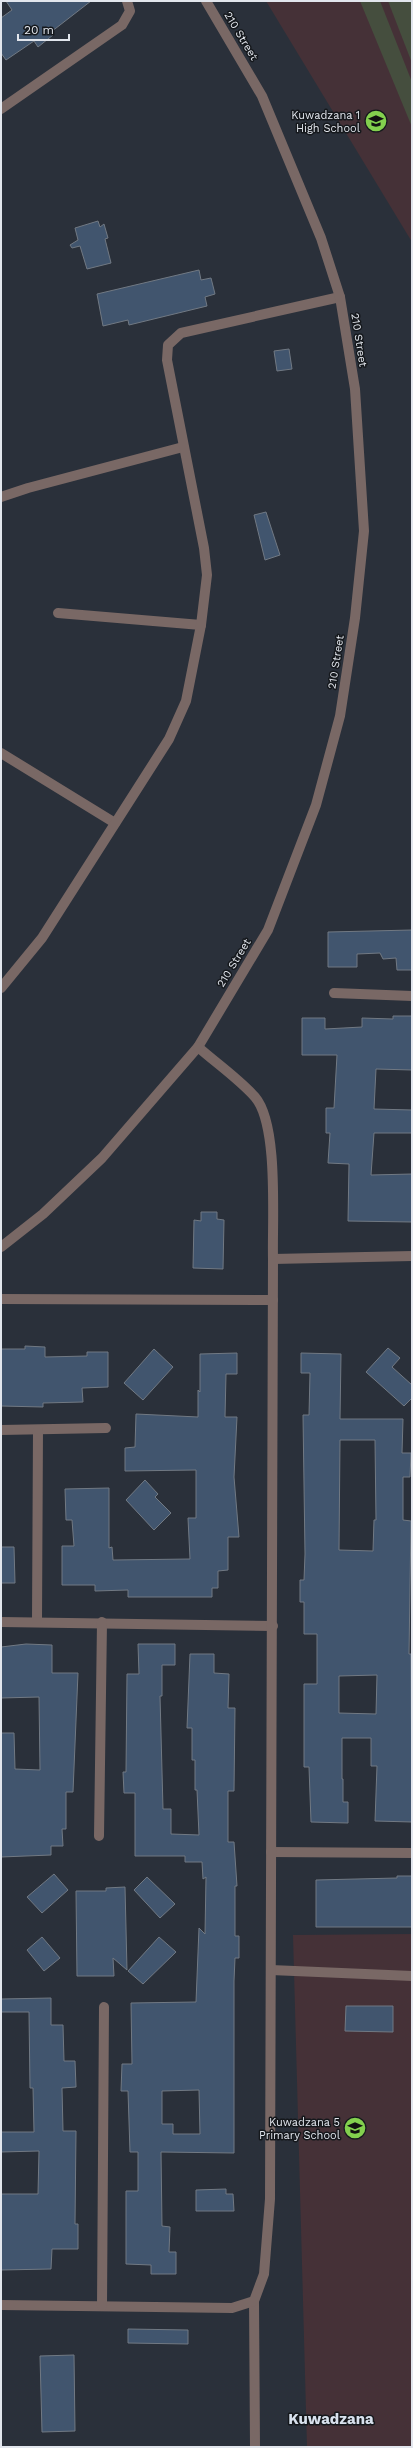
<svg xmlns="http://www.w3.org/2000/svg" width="413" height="2448" viewBox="0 0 413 2448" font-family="'Work Sans',sans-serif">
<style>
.education{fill:#453137}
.green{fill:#454e3e}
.building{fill:#41556e;stroke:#717983;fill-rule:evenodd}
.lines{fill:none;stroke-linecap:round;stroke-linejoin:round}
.minor{stroke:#796865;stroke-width:10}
.labels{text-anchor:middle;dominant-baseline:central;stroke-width:3;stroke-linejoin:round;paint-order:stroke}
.street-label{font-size:11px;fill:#e2e6ed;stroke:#15181c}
.poi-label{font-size:11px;fill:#e2e6ed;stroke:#15181c;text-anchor:end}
.district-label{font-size:15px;font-weight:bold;fill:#d8e1ed;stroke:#15181c}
</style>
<rect width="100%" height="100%" fill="#2a303a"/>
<g class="education">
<polygon points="266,1 412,1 412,242"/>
<polygon points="412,1934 412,2447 307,2447 293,1935"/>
</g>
<g class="green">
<polygon points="360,1 380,1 412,82 412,127"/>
<polygon points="388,1 412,1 412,63"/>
</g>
<g class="building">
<polygon points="6,1 91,1 51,32 53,35 38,47 34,41 6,60 1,53 1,18 12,10"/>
<polygon points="98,221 100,227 104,224 108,238 105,239 111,263 87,269 80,246 72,248 70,245 78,240 75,228"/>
<polygon points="199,270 201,280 211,278 215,294 205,297 207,306 129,325 128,320 103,326 97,294"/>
<polygon points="289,349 292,369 277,371 274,351"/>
<polygon points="266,512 280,555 265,560 254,515"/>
<polygon points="412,930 412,970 397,970 396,958 383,959 380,953 357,954 357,967 328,967 328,932"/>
<polygon points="393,1016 412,1016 412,1070 376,1069 374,1109 412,1110 412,1133 374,1133 371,1175 412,1174 412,1222 348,1221 349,1164 328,1163 330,1133 326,1133 326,1108 334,1108 337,1055 302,1055 302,1018 325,1018 325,1029 362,1027 362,1018 393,1019"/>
<polygon points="201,1212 217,1212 217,1219 224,1220 223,1269 193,1268 194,1220 201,1221"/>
<polygon points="25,1346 45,1347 45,1357 87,1356 87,1352 108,1352 108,1387 82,1388 83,1402 43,1403 43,1407 1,1406 1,1349 25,1349"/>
<polygon points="388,1348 400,1358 392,1367 412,1385 412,1398 404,1406 366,1372"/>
<polygon points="154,1349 173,1367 143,1400 124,1383"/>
<polygon points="237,1353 237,1374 226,1374 225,1417 237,1417 234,1477 239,1537 228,1537 228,1570 218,1571 218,1588 212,1588 212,1597 128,1597 128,1590 95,1591 95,1585 62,1585 62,1546 74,1546 72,1520 66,1520 65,1489 109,1488 109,1548 112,1547 113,1560 190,1559 188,1518 196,1518 196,1470 125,1471 125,1448 135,1447 136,1414 198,1417 198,1390 200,1392 200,1354"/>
<path d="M301,1353l40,1 -1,65h63l-1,34h9l-1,24h-7v43l8,1 -2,133h2l1,168 -37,-1 2,-55h-6v-28h-29v41h1v23h5v21l-37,-1 -2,-55h-5v-83h13v-50h-13v-32h-4v-22h4l1,-26 -2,-139h6l1,-42h-9zM340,1440h35l1,80h-2l-1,31 -34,-1zM377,1675l-1,39 -37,-1v-37z"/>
<polygon points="145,1480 158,1494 155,1497 171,1513 154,1530 126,1500"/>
<polygon points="1,1547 14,1547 15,1583 1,1583"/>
<polygon points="26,1644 52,1645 52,1673 78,1673 73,1792 66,1792 66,1829 62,1829 63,1846 51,1846 51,1855 1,1857 1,1733 14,1733 15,1769 40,1770 39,1697 1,1698 1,1647"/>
<path d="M138,1644h37v21h-13v31h-2l3,113h8v25l28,1 -2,-45h-2v-30h-3v-32h-5l3,-74h24v19l15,1 -1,34h7l-1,83h-6v51h6l3,44h-2v50h4v22h-4l-1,23v172l-73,-1 1,74 8,1 -1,25h7v22h-25v-9l-25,-1v-73h12v-39h-8l-2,-61h-7l1,-27h10l-1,-61 65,-1 3,-74 6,6 1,-57 -3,2 -1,-17h-17v-6h-50v-63h-11l-1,-21h3l1,-98h12zM199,2090l1,44h-27v-10h-11v-33z"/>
<polygon points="54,1874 68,1890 42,1913 27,1897"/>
<polygon points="397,1876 412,1876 412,1927 316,1927 316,1880 397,1878"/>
<polygon points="147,1877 175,1904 160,1918 134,1890"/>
<polygon points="125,1887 127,1970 113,1958 114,1976 77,1976 76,1891 106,1891 106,1888"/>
<polygon points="42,1937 60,1958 44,1971 27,1950"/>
<polygon points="159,1937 176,1952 143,1984 128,1971"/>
<polygon points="51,1998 51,2025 63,2025 64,2061 75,2061 76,2087 62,2088 63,2131 76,2131 75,2224 78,2224 78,2249 52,2249 51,2269 1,2270 1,2194 38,2194 39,2151 1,2152 1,2132 34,2132 33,2088 30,2088 29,2012 1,2012 1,1999"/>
<polygon points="346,2006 393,2006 393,2032 345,2031"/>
<polygon points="226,2189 226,2194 233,2194 234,2211 196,2211 196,2190"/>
<polygon points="128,2329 188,2330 188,2344 128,2343"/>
<polygon points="74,2355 75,2431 42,2432 40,2356"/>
</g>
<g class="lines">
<g class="minor">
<polyline points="1,109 122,25 130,11 127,1"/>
<polyline points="1,497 28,488 183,447"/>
<polyline points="58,613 201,625"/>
<polyline points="1,753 115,823"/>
<polyline points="1,988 42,938 169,739 186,701 201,625 207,575 204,548 167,360 168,345 181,333 340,297"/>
<polyline points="334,993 412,996"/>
<polyline points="1,1247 43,1214 102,1158 198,1047 268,930 316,805 340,716 355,618 364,531 355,389 340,297 321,238 262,96 206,1"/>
<polyline points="273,1259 412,1256"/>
<polyline points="1,1299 273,1300"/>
<polyline points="1,1430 106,1428"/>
<polyline points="37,1621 38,1430"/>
<polyline points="1,1622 273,1626"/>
<polyline points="99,1836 102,1622"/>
<polyline points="271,1852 412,1853"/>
<polyline points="271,1970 412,1976"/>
<polyline points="254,2301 255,2447"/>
<path d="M1,2305l231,3 22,-7 10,-27 6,-75 3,-940c-1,-38 6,-134 -18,-162 -16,-18 -39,-34 -57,-50"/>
<polyline points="102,2306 104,2007"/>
</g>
</g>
<defs>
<g id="school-disc" transform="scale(1.15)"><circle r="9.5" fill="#83d04e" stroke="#15181c"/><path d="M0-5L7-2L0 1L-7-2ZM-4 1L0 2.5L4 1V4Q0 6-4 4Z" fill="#111"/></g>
</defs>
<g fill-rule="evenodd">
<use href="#school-disc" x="376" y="121"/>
<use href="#school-disc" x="355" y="2128"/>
</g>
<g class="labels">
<g class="street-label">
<text transform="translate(241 36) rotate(59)">210 Street</text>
<text transform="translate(359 340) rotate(81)">210 Street</text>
<text transform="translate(336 662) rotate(-81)">210 Street</text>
<text transform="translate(234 963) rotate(-59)">210 Street</text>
</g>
<g class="poi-label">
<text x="360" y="115">Kuwadzana 1<tspan x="360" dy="13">High School</tspan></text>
<text x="340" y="2122">Kuwadzana 5<tspan x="340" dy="13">Primary School</tspan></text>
</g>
<g class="district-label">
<text x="331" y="2419">Kuwadzana</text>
</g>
</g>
<rect width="413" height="2448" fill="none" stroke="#e2e6ed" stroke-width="4"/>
<path d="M18 34v6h51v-6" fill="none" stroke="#e2e6ed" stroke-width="2"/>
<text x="24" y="34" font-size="12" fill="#e2e6ed" stroke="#15181c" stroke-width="3" paint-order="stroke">20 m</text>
</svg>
